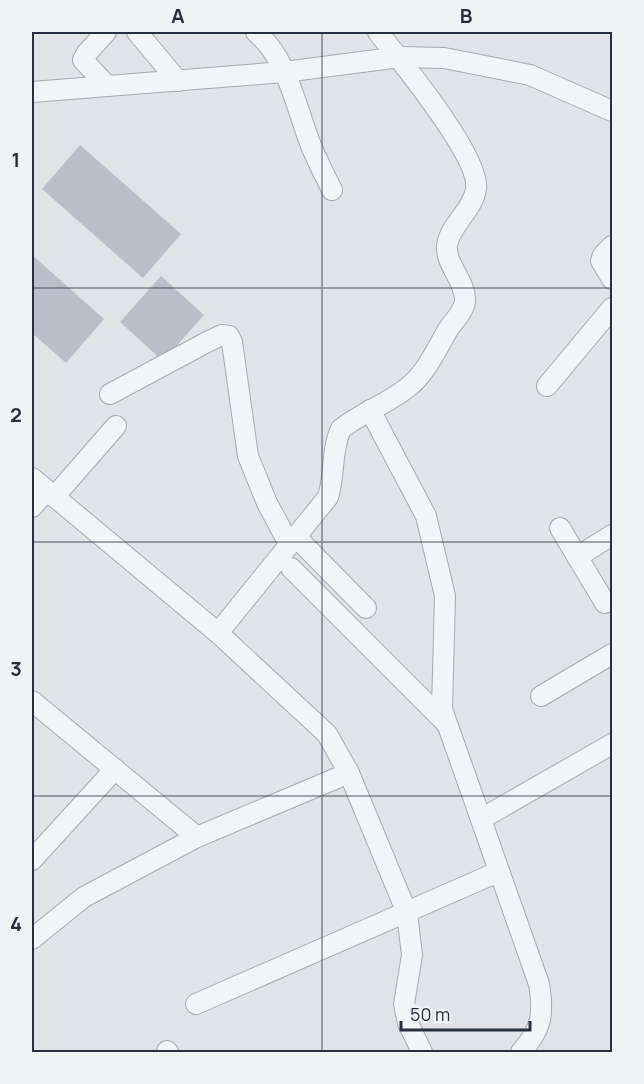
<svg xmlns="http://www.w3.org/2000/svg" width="644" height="1084" viewBox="0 0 644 1084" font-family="Manrope,sans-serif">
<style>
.building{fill:#bbbec8}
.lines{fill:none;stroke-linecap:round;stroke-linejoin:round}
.street-casing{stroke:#a6a9b3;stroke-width:22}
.street{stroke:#f3f4f7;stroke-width:20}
.grid{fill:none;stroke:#2a2f3f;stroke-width:1.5;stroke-opacity:0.55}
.neatline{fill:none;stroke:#2a2f3f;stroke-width:2}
.grid-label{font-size:20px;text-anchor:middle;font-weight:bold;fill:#2a2f3f}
</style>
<rect width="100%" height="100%" fill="#e1e3e9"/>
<g class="building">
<polygon points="80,145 181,234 143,278 42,189"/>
<polygon points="32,255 104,319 66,363 32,333"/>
<polygon points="161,276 204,315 163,361 120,322"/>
</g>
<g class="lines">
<g class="street-casing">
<g id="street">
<polyline points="106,32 86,54 83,60 107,86"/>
<polyline points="137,32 178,81"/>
<path d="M256,32c33,28 40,77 56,116 6,14 13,28 20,42"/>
<polyline points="32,92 284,72 400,57 444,58 530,75 612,111"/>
<polyline points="612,246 603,255 601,261 612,279"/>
<polyline points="547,386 612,308"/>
<polyline points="110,394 209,341 222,335 229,336 232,342 248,456 267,503 289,544"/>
<path d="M370,410l56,106 19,80 -3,113 97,275c5,30 3,45 -18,68"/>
<polyline points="32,478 218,633 327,734 349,773 407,913 412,955 404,1004 408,1023 422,1052"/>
<polyline points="54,497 116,426"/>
<polyline points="32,507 46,491"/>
<polyline points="560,528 605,603"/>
<polyline points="296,537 366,608"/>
<polyline points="577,557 612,535"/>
<polyline points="291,568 446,723"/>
<path d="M218,633l110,-136c7,-22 3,-47 13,-68 20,-16 46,-25 66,-41 19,-14 30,-40 42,-60 6,-8 15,-17 16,-27 1,-20 -20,-36 -18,-56 3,-20 26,-35 29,-56 5,-32 -77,-130 -98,-157"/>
<polyline points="541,696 612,654"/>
<polyline points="32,701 197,837 349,773"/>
<polyline points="481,819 612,744"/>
<polyline points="32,860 115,769"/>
<polyline points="32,939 84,897 197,837"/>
<polyline points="196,1004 498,872"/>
<polyline points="167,1051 168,1052"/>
</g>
</g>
<use href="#street" class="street"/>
</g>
<path class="grid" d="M322,32v1020M32,288h580M32,542h580M32,796h580"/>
<rect width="644" height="1084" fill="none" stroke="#f0f2f6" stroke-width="66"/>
<path d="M401 1021v9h129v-9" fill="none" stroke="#2a2f3f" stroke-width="3"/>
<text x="410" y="1021" font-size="18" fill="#2a2f3f" stroke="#f0f2f6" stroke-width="4.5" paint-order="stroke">50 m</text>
<rect x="33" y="33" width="578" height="1018" class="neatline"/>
<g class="grid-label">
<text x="178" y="23">A</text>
<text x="466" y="23">B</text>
<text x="16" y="167">1</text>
<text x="16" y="422">2</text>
<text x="16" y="676">3</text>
<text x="16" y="931">4</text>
</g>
</svg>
